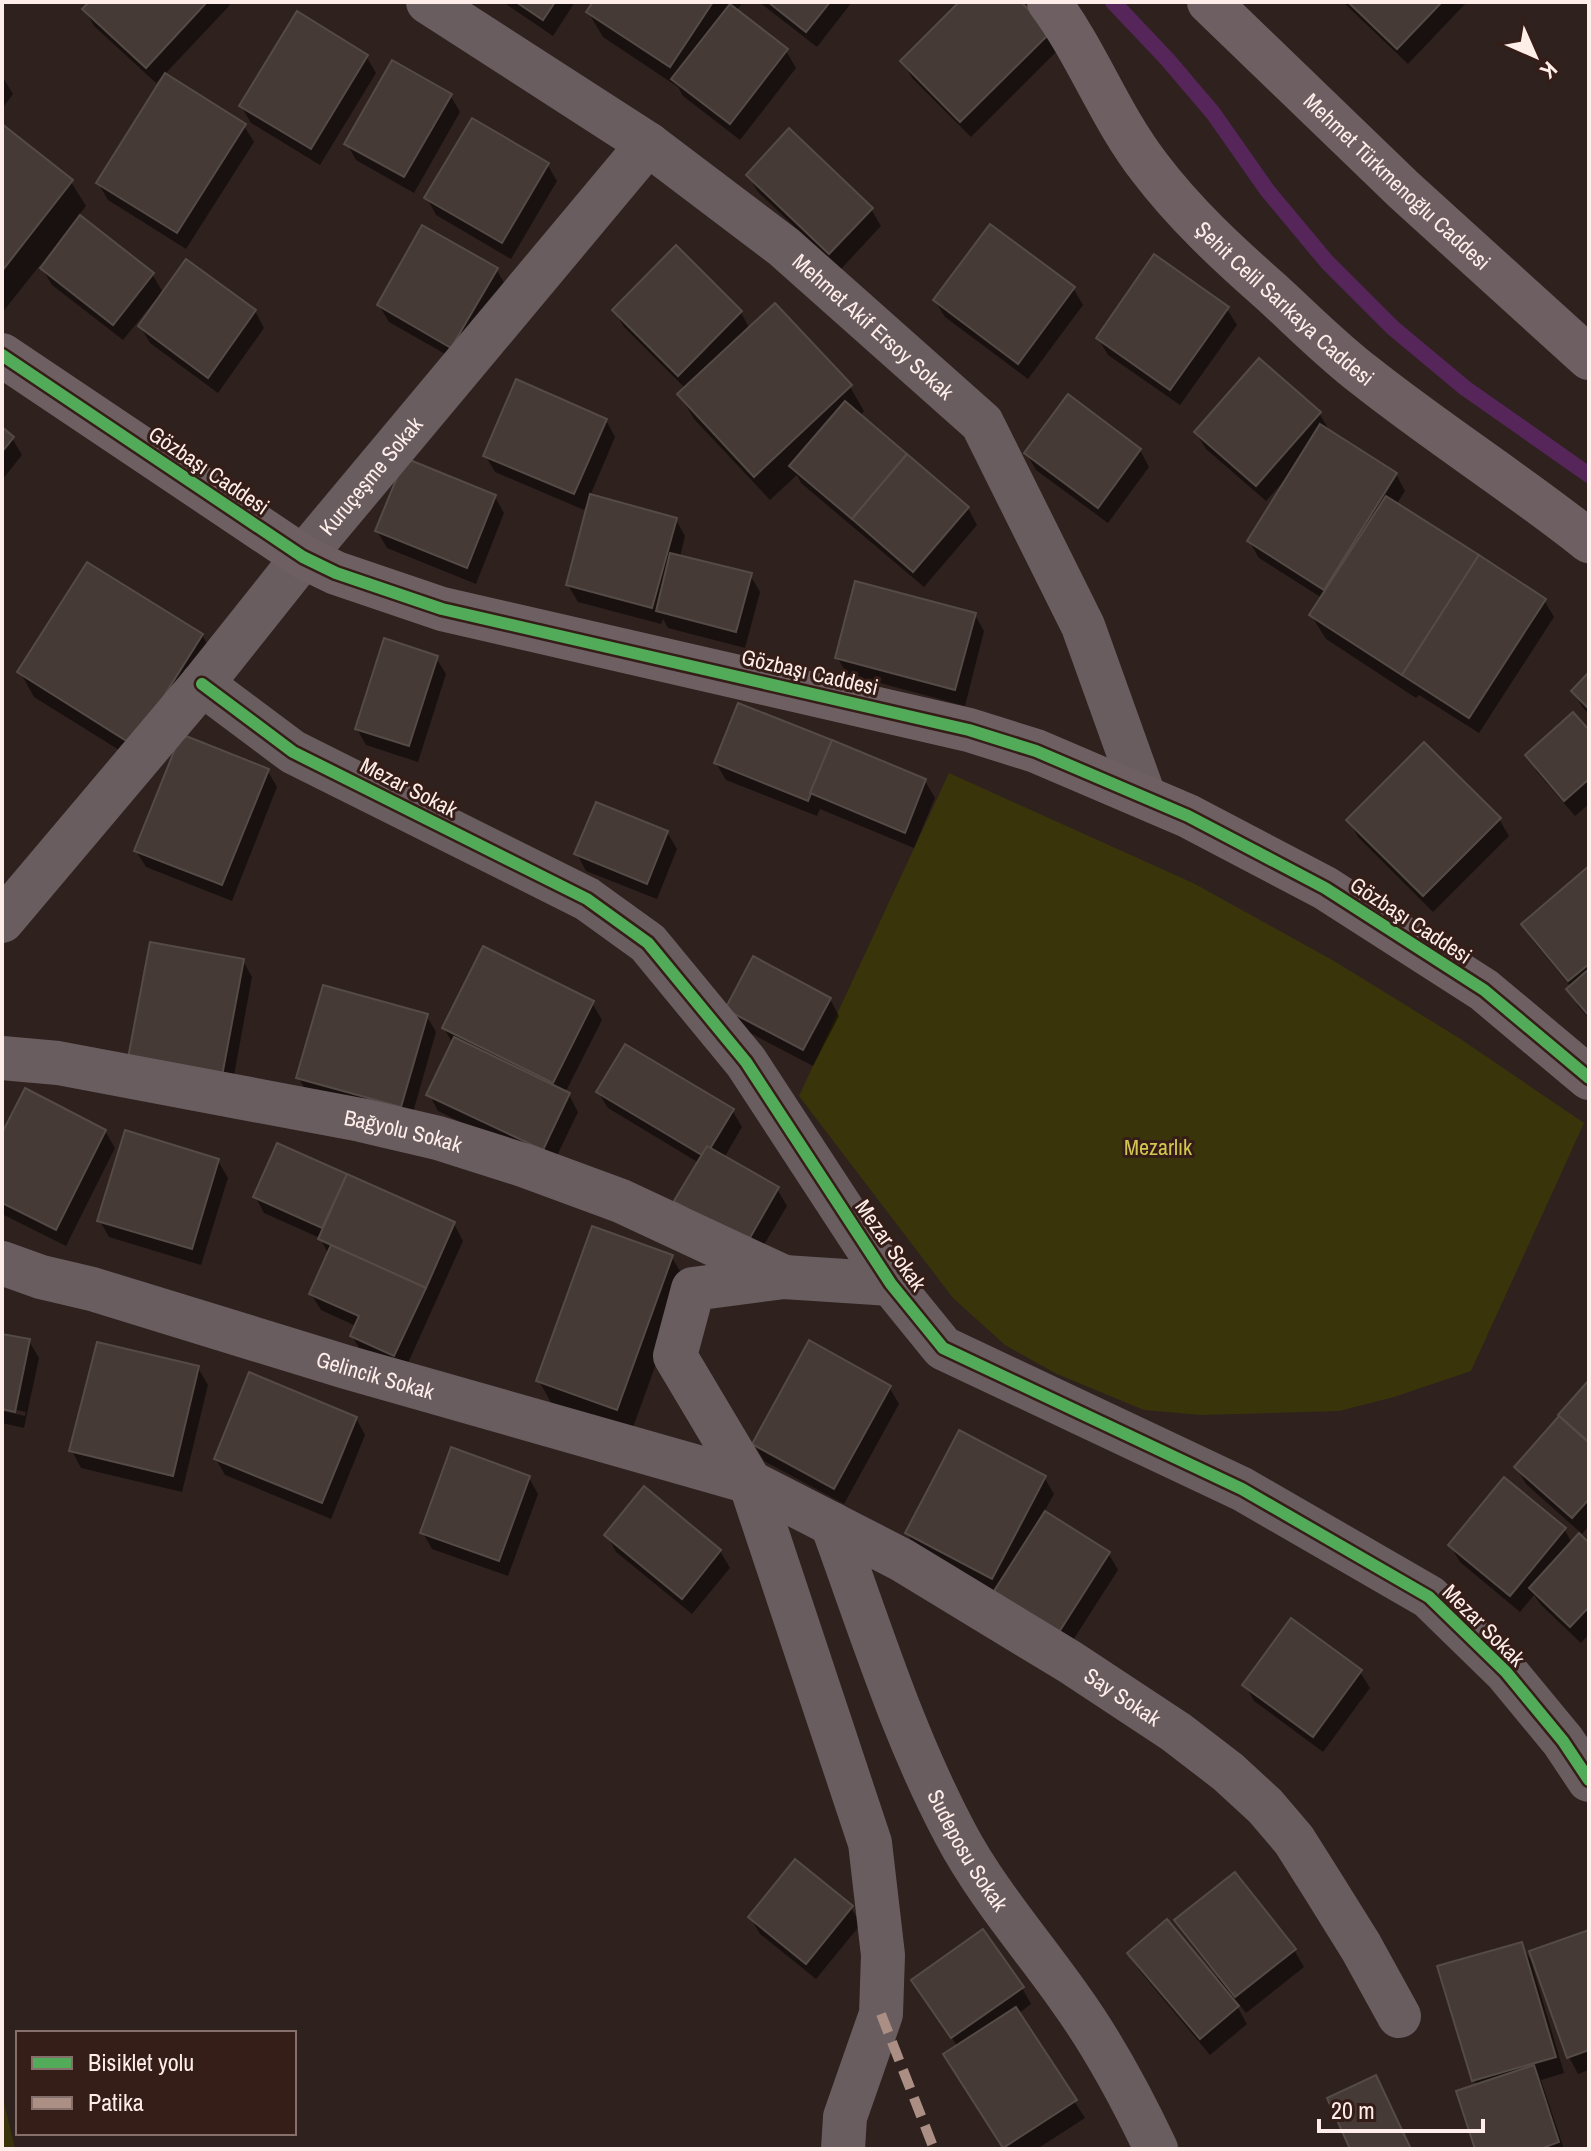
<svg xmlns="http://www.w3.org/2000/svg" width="1591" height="2151" viewBox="0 0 1591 2151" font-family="'Archivo Narrow',sans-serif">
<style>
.green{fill:#3a340b}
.shadow{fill:#0007}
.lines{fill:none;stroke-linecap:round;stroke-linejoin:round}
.stream{stroke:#56265a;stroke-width:16}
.building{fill:#453a35;stroke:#554b46;stroke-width:2}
.street{stroke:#6a5d60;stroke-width:44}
.secondary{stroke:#6e5f62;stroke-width:44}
.quiet{stroke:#ac8f84;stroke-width:10;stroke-dasharray:20 10;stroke-linecap:butt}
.cycleway-casing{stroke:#351d18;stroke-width:17}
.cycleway{stroke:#51ab58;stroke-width:12}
.labels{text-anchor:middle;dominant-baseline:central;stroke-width:6;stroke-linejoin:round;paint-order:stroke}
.street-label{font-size:22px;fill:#feede9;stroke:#351d18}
.park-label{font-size:22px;fill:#d4c74f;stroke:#351d18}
</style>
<rect width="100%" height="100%" fill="#2f211e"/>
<g class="green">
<polygon points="949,773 1195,884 1334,961 1459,1038 1584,1123 1471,1371 1394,1397 1339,1411 1201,1415 1144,1410 1057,1374 1005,1345 953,1298 799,1096"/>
<polygon points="2,2094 15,2149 2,2149"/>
</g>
<g class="shadow">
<polygon points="92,2 228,2 230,5 164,75 244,126 254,142 186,249 108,200 98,183 164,77 163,76 156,83 94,26 85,10"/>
<polygon points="503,2 575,2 553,36"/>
<polygon points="595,2 743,2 736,12 786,51 796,68 740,140 683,96 678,87 603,37 588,12"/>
<polygon points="759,2 852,2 817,47"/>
<polygon points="962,2 1018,2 1059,49 971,137 912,78 903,62"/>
<polygon points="1343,2 1467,2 1408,64"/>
<polygon points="366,56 376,73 320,165 251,123 241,106"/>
<polygon points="2,76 13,94 2,109"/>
<polygon points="450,95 460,112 414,193 356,160 347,144"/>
<polygon points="2,127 71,182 86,206 78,216 152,274 164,294 255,311 264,328 218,393 150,343 140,326 155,305 153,303 123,340 52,285 40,265 2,313"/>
<polygon points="547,164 557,181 511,259 436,215 427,198"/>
<polygon points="748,175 871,209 881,226 840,270 758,192"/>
<polygon points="676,248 741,313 750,329 775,306 850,387 864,411 860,416 968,508 977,525 924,587 801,483 797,475 770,500 694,419 680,395 686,389 624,327 614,310"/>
<polygon points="496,269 506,286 461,363 389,322 379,305"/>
<polygon points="1073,288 1083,305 1028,379 945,317 935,301"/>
<polygon points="1227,309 1237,325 1180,405 1108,355 1098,338"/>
<polygon points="1319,413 1329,430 1396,474 1405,491 1396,505 1544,600 1554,617 1479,733 1419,695 1416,698 1326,639 1311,615 1322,598 1259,558 1249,541 1286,482 1284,481 1266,501 1206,449 1196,433"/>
<polygon points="606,420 615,437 584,510 495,472 485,455"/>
<polygon points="2,430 12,438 22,455 2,480"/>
<polygon points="1140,450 1149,467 1108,523 1036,470 1026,453"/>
<polygon points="495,497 504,513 476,584 387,548 377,531"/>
<polygon points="676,520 685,536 680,557 750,575 760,592 745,648 668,628 663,619 661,624 578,602 568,585"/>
<polygon points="975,615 984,631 965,706 847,674 837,657"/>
<polygon points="202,635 216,660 148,768 34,697 20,672"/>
<polygon points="436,658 446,674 418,762 366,745 357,729"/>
<polygon points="1589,675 1589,714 1583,708 1573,691"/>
<polygon points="1589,733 1589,804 1575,816 1537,772 1528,756"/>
<polygon points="716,763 925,781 935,798 914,848 820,809 817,816 726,780"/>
<polygon points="267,770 277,787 232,901 146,867 136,851"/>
<polygon points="1499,819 1509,836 1433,912 1358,837 1349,820"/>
<polygon points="667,832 677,849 657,899 586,871 577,854"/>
<polygon points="1589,869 1589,1019 1578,1006 1569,989 1571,987 1533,941 1523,924"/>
<polygon points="152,944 243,961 252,977 231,1092"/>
<polygon points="830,999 839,1016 813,1066 737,1026 727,1009"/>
<polygon points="592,1003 602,1020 565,1093 569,1095 578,1112 552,1166 438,1111 429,1094 453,1044 444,1028"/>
<polygon points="426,1015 436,1032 410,1123 308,1095 299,1078"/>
<polygon points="598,1092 732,1110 742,1127 724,1158 777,1189 787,1206 756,1258 699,1163 608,1108"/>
<polygon points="105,1131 115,1148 66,1246 2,1214 2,1138"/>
<polygon points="278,1146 454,1224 463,1241 404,1372 362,1353 352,1336 356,1326 321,1310 311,1294 329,1255 320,1238 264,1213 255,1196"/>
<polygon points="218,1161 228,1178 201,1265 109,1237 100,1221"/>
<polygon points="671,1256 686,1281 631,1433 553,1406 539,1381"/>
<polygon points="2,1336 29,1341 39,1358 24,1428 2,1423 2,1411 25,1416 26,1412 2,1407"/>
<polygon points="198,1368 208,1385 182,1492 81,1468 72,1451"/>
<polygon points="1589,1383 1589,1526 1582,1534 1526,1484 1516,1467"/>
<polygon points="889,1387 899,1404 844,1504 764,1461 754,1444"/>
<polygon points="356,1418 365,1435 331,1519 225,1475 216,1459"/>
<polygon points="1044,1477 1054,1494 1044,1512 1108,1553 1118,1570 1068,1648 917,1550 907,1533"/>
<polygon points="529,1478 538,1494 508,1576 432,1549 423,1533"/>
<polygon points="1564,1529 1572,1543 1589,1545 1589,1634 1581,1643 1541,1605 1534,1595 1520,1612 1460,1562 1450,1545"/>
<polygon points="607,1535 720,1551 730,1568 692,1614 616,1552"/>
<polygon points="1360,1672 1370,1688 1323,1752 1254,1701 1245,1685"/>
<polygon points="851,1908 861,1924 816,1979 760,1934 750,1917"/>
<polygon points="1176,1921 1294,1950 1304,1967 1246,2013 1239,2004 1237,2006 1247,2024 1210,2055 1139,1970 1129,1954 1215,1980 1218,1977 1186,1937"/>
<polygon points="1589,1932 1589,2070 1578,2074 1569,2057"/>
<polygon points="1521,1944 1531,1961 1564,2073 1541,2080 1564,2149 1477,2149 1477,2086 1474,2080"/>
<polygon points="913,1981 1022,1988 1031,2004 1018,2014 1085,2118 1037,2149 1005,2149 955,2072 958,2047"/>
</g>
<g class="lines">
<polyline class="stream" points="1113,2 1167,59 1213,113 1267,190 1327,262 1393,328 1465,388 1589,475"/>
</g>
<g class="building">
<polygon points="89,2 207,2 146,68 82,9"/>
<polygon points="516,2 555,2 543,20"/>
<polygon points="593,2 713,2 670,67 586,12"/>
<polygon points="768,2 830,2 806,32"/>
<polygon points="959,2 1021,2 1051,32 960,122 900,61"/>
<polygon points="1348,2 1442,2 1397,49"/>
<polygon points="730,4 788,49 730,124 671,79"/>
<polygon points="297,11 368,55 311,149 239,106"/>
<polygon points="392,60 452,94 404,177 344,144"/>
<polygon points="165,73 246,124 177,233 96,183"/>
<polygon points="472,118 549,163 502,243 424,198"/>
<polygon points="2,124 73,180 2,271"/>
<polygon points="789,128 873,208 829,254 746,175"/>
<polygon points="80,215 154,273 113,325 40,268"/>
<polygon points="990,224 1075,287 1018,364 933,300"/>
<polygon points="422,225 498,268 451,348 377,305"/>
<polygon points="676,245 742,311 678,376 612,310"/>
<polygon points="1154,254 1229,307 1170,390 1096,338"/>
<polygon points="186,259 256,310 208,378 138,326"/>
<polygon points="775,303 852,385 754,477 677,394"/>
<polygon points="1259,358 1321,412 1256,486 1194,432"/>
<polygon points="516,379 607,419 574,494 483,456"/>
<polygon points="1068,394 1141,449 1098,508 1024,453"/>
<polygon points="845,401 907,454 852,519 789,466"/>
<polygon points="1320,424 1397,473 1324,590 1247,541"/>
<polygon points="2,427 14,437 2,452"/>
<polygon points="907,454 969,507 913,572 852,519"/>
<polygon points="405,458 496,495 467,568 375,531"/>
<polygon points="590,494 677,518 652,608 566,585"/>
<polygon points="1386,496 1479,555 1402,675 1309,615"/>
<polygon points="670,553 752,573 736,632 656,611"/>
<polygon points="1479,555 1546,599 1469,718 1402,675"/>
<polygon points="87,562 203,634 133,745 17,672"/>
<polygon points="855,581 976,613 955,690 835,658"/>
<polygon points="384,638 438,656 409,746 355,729"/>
<polygon points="1589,672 1589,709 1571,691"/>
<polygon points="738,703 832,740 808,801 714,763"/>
<polygon points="1573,712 1589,730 1589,779 1564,801 1525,755"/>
<polygon points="181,734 269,769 222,885 134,851"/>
<polygon points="832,740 926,779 905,833 810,793"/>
<polygon points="1424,742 1501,818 1423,896 1346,820"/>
<polygon points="596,802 668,831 647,884 574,854"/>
<polygon points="1589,866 1589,964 1568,981 1521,924"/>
<polygon points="150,942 244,959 222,1076 128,1058"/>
<polygon points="483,946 594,1001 553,1083 442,1028"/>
<polygon points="753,956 831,998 803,1050 725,1009"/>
<polygon points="1589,969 1589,1016 1566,989"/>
<polygon points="323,985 428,1014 401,1107 296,1078"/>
<polygon points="454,1037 570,1093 543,1150 426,1095"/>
<polygon points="625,1044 734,1109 705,1157 596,1092"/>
<polygon points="25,1088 106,1130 56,1230 2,1203 2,1133"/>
<polygon points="125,1130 219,1159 192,1249 97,1221"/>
<polygon points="277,1143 347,1174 322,1228 253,1197"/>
<polygon points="707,1146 779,1187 747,1243 674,1201"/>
<polygon points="347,1174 455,1222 426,1288 318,1239"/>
<polygon points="592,1226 673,1255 617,1410 536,1381"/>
<polygon points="331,1245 426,1288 394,1356 350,1336 359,1316 309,1294"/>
<polygon points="2,1334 30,1339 15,1412 2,1409"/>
<polygon points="809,1340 891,1386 834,1489 752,1444"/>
<polygon points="97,1342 199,1366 173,1476 69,1451"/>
<polygon points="249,1372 357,1417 322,1503 214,1459"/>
<polygon points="1589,1380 1589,1442 1558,1415"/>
<polygon points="1559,1416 1589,1443 1589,1499 1572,1518 1514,1467"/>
<polygon points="959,1430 1046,1476 992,1579 905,1533"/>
<polygon points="451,1447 530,1476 499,1561 420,1533"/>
<polygon points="1504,1477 1566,1528 1510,1596 1448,1545"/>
<polygon points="644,1486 721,1550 682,1599 604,1535"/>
<polygon points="1045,1511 1110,1552 1059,1632 994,1591"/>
<polygon points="1579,1533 1589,1543 1589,1607 1570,1627 1529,1588"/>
<polygon points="1291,1618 1362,1670 1313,1737 1242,1685"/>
<polygon points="795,1859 853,1906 806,1964 748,1917"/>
<polygon points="1235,1872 1296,1949 1235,1997 1174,1920"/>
<polygon points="1167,1919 1239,2006 1200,2039 1127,1953"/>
<polygon points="983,1929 1024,1987 951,2038 911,1980"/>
<polygon points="1589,1930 1589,2050 1567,2058 1529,1951"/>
<polygon points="1522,1942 1556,2057 1472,2081 1437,1966"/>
<polygon points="1016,2007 1077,2100 1003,2148 943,2054"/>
<polygon points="1534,2065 1559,2142 1540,2149 1475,2149 1456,2091"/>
<polygon points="1376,2075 1411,2149 1350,2149 1327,2098"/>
</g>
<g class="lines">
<g class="street">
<path id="s1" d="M428,2l220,142 136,103 198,176 101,203 61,170"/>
<polyline points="202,684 293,752 587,899 648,943 746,1062 891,1284 943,1348 1242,1489 1429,1597 1506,1672 1563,1741 1589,1780"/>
<path id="s2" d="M2,921l200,-237 101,-127 345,-413"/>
<path id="s3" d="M2,1058l56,5 303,57 77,18 88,28 95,35 163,76"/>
<path id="s4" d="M2,1263l39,14 51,12 254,78 404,115 152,78 168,102 106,70 52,40 37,34 29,34 29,46 38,61 38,69"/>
<path id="s5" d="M832,1524c38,104 71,211 123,309 31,59 76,110 114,164 34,47 62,99 87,152"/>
<polyline points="843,2149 845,2117 881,2014 883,1955 870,1843 750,1482 675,1356 693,1289 784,1277 891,1284"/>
</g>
<g class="secondary">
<path id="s6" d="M1049,2c39,52 61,115 101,166 34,45 77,85 119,122 31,28 61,59 95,85 73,58 152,108 225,166"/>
<path id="s7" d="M1209,2l195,188 185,168"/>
<polyline points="2,355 303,557 336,573 442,609 969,730 1036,751 1188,816 1325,888 1484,990 1589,1078"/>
</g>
<polyline class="quiet" points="881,2014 934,2149"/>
<g class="cycleway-casing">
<g id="cycleway">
<polyline points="2,355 303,557 336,573 442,609 969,730 1036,751 1188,816 1325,888 1484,990 1589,1078"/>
<polyline points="202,684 293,752 587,899 648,943 746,1062 891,1284 943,1348 1242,1489 1429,1597 1506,1672 1563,1741 1589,1780"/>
</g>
</g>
<use href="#cycleway" class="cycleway"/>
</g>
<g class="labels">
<g class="street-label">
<text stroke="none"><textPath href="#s7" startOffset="260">Mehmet Türkmenoğlu Caddesi</textPath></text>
<text stroke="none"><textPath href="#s6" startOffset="386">Şehit Celil Sarıkaya Caddesi</textPath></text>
<text stroke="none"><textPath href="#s1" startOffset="552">Mehmet Akif Ersoy Sokak</textPath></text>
<text transform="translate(209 470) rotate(34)">Gözbaşı Caddesi</text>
<text stroke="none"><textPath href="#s2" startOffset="578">Kuruçeşme Sokak</textPath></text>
<text transform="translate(810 672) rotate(13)">Gözbaşı Caddesi</text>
<text transform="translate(409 787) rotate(27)">Mezar Sokak</text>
<text transform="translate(1411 920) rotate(33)">Gözbaşı Caddesi</text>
<text stroke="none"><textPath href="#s3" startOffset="408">Bağyolu Sokak</textPath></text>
<text transform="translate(891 1245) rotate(55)">Mezar Sokak</text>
<text stroke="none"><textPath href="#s4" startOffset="390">Gelincik Sokak</textPath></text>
<text transform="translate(1484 1625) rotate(45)">Mezar Sokak</text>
<text stroke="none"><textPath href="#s4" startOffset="1210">Say Sokak</textPath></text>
<text stroke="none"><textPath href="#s5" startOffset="354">Sudeposu Sokak</textPath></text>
</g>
<g class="park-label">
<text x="1158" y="1147">Mezarlık</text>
</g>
</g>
<rect width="1591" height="2151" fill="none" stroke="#feede9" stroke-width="8"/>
<rect x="16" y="2031" width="280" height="104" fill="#351d18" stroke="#85706c" stroke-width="2"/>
<rect x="32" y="2057" width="40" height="12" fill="#51ab58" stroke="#85706c" stroke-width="2"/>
<text x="88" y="2071" font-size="24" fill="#feede9">Bisiklet yolu</text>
<rect x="32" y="2097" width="40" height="12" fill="#ac8f84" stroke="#85706c" stroke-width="2"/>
<text x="88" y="2111" font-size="24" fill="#feede9">Patika</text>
<g transform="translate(1535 56) rotate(135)" stroke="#351d18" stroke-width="6" paint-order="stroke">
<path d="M0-6L14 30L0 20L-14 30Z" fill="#feede9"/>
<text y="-12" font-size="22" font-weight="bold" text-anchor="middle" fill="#feede9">K</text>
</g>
<path d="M1319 2119v12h164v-12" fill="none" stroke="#feede9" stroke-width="4"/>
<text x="1331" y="2119" font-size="24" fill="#feede9" stroke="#351d18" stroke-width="6" paint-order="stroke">20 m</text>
</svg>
